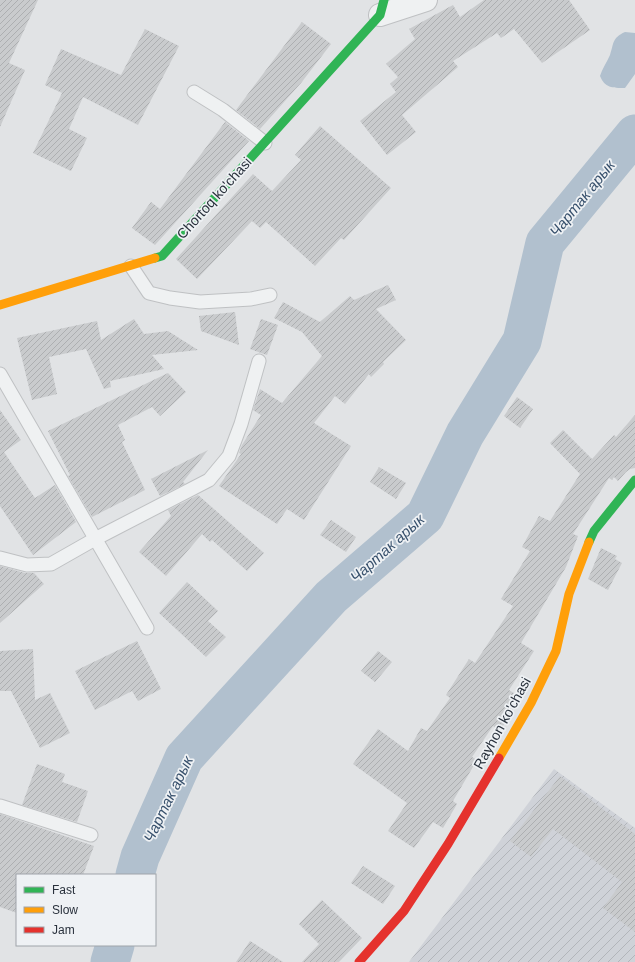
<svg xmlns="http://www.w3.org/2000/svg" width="635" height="962" viewBox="0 0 635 962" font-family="Helvetica,sans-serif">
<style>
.industrial{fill:url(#industrial-furrows)}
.water{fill:#b1c0ce}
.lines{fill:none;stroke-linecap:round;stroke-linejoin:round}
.river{stroke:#b1c0ce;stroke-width:39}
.building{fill:url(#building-hatch)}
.lane-casing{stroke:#bfc1c3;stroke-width:15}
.street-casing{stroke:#bfc1c3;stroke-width:24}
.lane{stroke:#eff1f2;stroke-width:13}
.street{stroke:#eff1f2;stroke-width:22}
.fast{stroke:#30b455;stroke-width:9}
.slow{stroke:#ff9f0a;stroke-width:9}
.jam{stroke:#e5322d;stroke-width:9}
.labels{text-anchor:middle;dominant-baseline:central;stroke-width:3.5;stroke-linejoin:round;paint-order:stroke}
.street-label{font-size:14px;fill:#29313c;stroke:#eef1f4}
.water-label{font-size:15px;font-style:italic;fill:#37506c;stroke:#eef1f4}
</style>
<defs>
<pattern id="industrial-furrows" width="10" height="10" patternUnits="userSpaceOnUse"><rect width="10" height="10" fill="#cfd2d8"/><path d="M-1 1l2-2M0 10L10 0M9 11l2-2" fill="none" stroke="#b2b5ba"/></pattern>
<pattern id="building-hatch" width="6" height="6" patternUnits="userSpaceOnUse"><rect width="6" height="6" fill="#c9cbcd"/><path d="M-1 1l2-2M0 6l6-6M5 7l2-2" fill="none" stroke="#adafb1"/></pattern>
</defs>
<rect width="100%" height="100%" fill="#e1e3e5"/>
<polygon class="industrial" points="554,769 635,828 635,962 409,962"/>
<path class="water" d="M625,32l10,1v41l-10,14c-13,0 -20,0 -25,-12 2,-7 7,-14 10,-21 4,-12 2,-17 15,-23z"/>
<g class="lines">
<g class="river">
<polyline points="135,875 140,857 184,758 331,597 425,516 465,434 522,341 545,243 635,134"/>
<polyline points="110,962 115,945"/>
</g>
</g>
<g class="building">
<polygon points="0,0 38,0 9,63 25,70 0,127"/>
<polygon points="484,0 569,0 590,30 542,63 514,29 501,38 497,33 453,61 458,67 402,115 416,132 387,155 360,121 396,92 390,84 398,77 386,64 415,39 409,29 453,5 460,17"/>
<polygon points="302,22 331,44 301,83 260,129 236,110"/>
<polygon points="145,29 179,46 138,125 83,97 69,129 87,138 71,171 33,153 62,93 45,85 61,49 121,75"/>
<polygon points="225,122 249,141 155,245 132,228 151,202 160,209"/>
<polygon points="320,126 391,188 344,240 341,238 315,266 266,222 260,228 252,221 197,279 176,259 253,174 272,191 301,160 295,155"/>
<polygon points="388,285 396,300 376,309 406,340 383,362 384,364 371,377 369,374 345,404 335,396 314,423 351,446 304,520 287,509 277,524 219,486 241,454 239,453 242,445 261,415 253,410 260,389 282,403 322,356 302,332 274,318 283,302 320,322 350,296 354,300"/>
<polygon points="235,312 239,345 201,331 199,316"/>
<polygon points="134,319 144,334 168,331 198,350 152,355 164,369 110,381 111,387 104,389 86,349 49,357 57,394 32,400 17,338 97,321 101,340"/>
<polygon points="261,319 278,325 267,355 250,349"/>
<polygon points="168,373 186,392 160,416 152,407 118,425 125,440 122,442 145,490 92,517 68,476 70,475 48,431"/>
<polygon points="517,397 533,409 520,428 504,416"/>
<polygon points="0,410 21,440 4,452 35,498 55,485 76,522 33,555 0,506"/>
<polygon points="635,415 635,468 630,469 626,472 618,481 614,477 612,480 609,478 573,534 578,536 566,567 521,643 534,651 509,690 520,697 500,731 493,726 472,757 477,760 453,801 457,804 443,828 433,822 414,848 388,831 407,803 353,764 378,729 408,751 421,728 427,731 450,698 446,695 469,659 475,663 513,606 501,599 530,551 522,547 539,516 550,521 580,474 550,443 563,430 592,459 614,435 616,437"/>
<polygon points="208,450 183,482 185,484 160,496 151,479"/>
<polygon points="379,467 406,483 396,499 370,482"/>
<polygon points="198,495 264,553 247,571 212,540 210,542 202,534 166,576 139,552 171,516 168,510"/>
<polygon points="331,520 356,537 346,552 320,535"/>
<polygon points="601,548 617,556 615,559 622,563 608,590 588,579"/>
<polygon points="0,566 25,573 34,573 44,584 0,623"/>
<polygon points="187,582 218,611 208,621 226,637 206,657 159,613"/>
<polygon points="137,641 161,689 138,701 132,691 95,710 75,671"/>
<polygon points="33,649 35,700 50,693 70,733 40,748 11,691 0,691 0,651"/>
<polygon points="378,651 392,662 375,682 361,671"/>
<polygon points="37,764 65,774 62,782 88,791 77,822 22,805"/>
<polygon points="560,776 635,834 635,932 603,908 622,882 553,829 531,857 510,841"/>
<polygon points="0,814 94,846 83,875 17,875 17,913 0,907"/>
<polygon points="363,866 395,886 383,904 351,883"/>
<polygon points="322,900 362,938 339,962 302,962 319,944 299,924"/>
<polygon points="250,941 283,962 236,962"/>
</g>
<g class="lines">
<g class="lane-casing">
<g id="lane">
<polyline points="194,92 223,110 265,143"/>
<polyline points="131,266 149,293 170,298 200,302 251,299 270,295"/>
<polyline points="0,374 147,628"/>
<polyline points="0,558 27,565 51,564 95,539 209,480 229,456 241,424 259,361"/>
<polyline points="0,806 91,835"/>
</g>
</g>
<g class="street-casing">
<polyline id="street" points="380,15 426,0"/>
</g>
<use href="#lane" class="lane"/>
<use href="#street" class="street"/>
<g class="fast">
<polyline points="155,258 162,256 380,15 384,0"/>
<polyline points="589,542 594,531 635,480"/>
</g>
<g class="slow">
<polyline points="0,305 155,258"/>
<polyline points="499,758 531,703 556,651 569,594 589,542"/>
</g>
<polyline class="jam" points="359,962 404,911 448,844 499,758"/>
</g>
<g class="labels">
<g class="street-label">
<text transform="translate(214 198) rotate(-48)">Chortoq ko'chasi</text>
<text transform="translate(502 723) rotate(-61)">Rayhon ko'chasi</text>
</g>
<g class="water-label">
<text transform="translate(582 198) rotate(-51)">Чартак арык</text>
<text transform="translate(387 548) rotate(-42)">Чартак арык</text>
<text transform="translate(168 799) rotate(-64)">Чартак арык</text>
</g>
</g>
<rect x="16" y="874" width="140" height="72" fill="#eef1f4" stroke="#9fa4aa"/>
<rect x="24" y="887" width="20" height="6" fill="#30b455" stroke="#9fa4aa"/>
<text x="52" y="894" font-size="12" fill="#29313c">Fast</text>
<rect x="24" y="907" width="20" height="6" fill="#ff9f0a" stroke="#9fa4aa"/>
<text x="52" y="914" font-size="12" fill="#29313c">Slow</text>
<rect x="24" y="927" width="20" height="6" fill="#e5322d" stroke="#9fa4aa"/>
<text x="52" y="934" font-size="12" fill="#29313c">Jam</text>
</svg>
